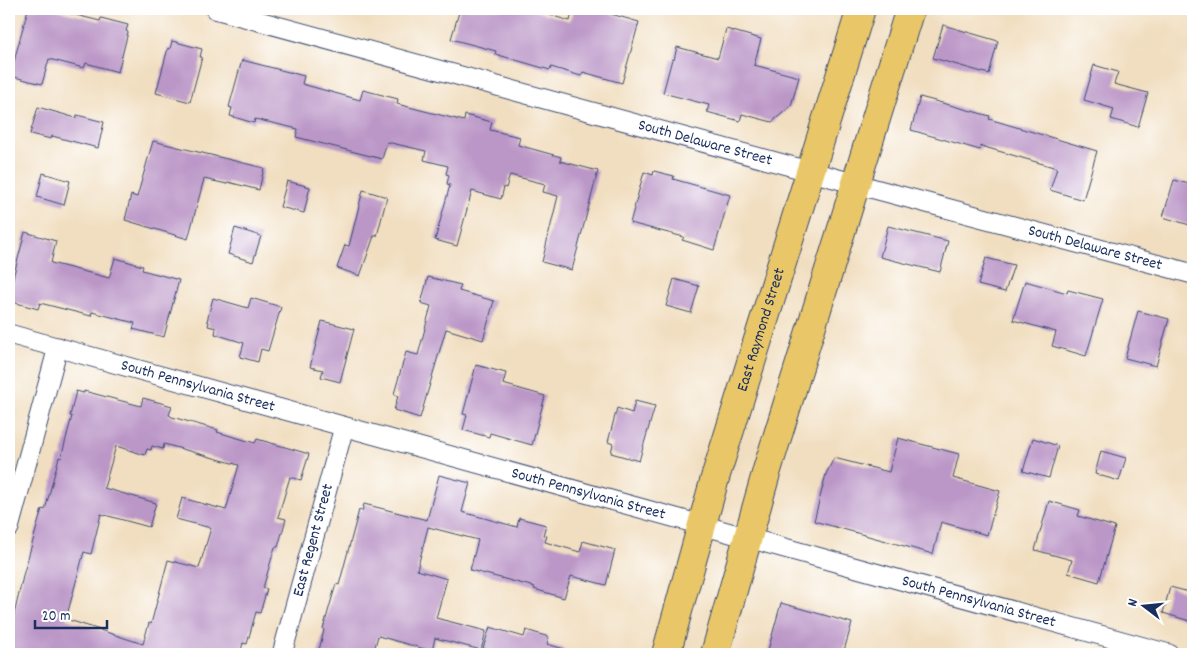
<svg xmlns="http://www.w3.org/2000/svg" width="1202" height="663" viewBox="0 0 1202 663" font-family="Dekko,sans-serif">
<style>
.building{fill:#bb97c7;fill-rule:evenodd}
.lines{fill:none;stroke-linecap:round;stroke-linejoin:round}
.street-casing{stroke:#3b496d;stroke-width:21}
.primary-casing{stroke:#3b496d;stroke-width:30}
.street{stroke:#fff;stroke-width:19}
.primary{stroke:#e9c769;stroke-width:28}
.labels{text-anchor:middle;dominant-baseline:central;stroke-width:4;stroke-linejoin:round;paint-order:stroke}
.street-label{font-size:16px;fill:#1b2f5e;stroke:#fff}
</style>
<rect width="100%" height="100%" fill="#fff"/>
<filter id="ink" filterUnits="userSpaceOnUse"><feTurbulence type="fractalNoise" baseFrequency=".02" numOctaves="2"/><feDisplacementMap in="SourceGraphic" scale="10" xChannelSelector="R" yChannelSelector="G"/><feConvolveMatrix kernelMatrix="1 2 1 2 8 2 1 2 1" color-interpolation-filters="sRGB"/></filter>
<filter id="wash" filterUnits="userSpaceOnUse"><feTurbulence type="fractalNoise" baseFrequency=".0096" numOctaves="4" result="noise"/><feDisplacementMap in="SourceGraphic" scale="20" xChannelSelector="R" yChannelSelector="G"/><feGaussianBlur stdDeviation="1.12" result="paint"/><feColorMatrix in="noise" values="0 0 0 0 0 0 0 0 0 0 0 0 0 0 0 0 0 1.4 0 .05"/><feComposite in="paint" operator="in"/></filter>
<g filter="url(#wash)">
<rect width="100%" height="100%" fill="#f1dec0"/>
<g id="blocks">
<g class="building">
<polygon points="28,9 52,9 100,21 101,18 128,25 126,31 128,32 118,72 86,63 84,68 49,59 42,84 10,76"/>
<polygon points="460,9 529,9 570,21 573,9 605,9 604,12 639,22 622,83 583,72 581,76 551,67 550,70 495,54 496,51 451,39"/>
<polygon points="943,25 998,41 989,74 933,58"/>
<polygon points="726,29 761,39 754,65 799,77 791,106 772,122 742,114 740,121 707,112 709,105 663,93 672,59 674,60 677,47 718,58"/>
<polygon points="172,41 202,49 200,57 202,57 190,102 156,93 168,48 170,49"/>
<polygon points="242,60 304,76 302,84 360,100 363,90 398,99 397,104 464,121 465,115 492,122 490,130 520,137 518,145 561,157 560,161 598,171 572,270 542,262 558,196 543,192 545,184 510,175 506,188 504,187 501,199 472,191 457,246 435,240 450,185 447,184 449,175 446,174 448,166 424,160 426,151 387,142 382,159 296,137 298,129 255,119 254,123 230,116 232,108 229,107"/>
<polygon points="1094,65 1118,72 1114,84 1148,93 1138,127 1111,119 1114,109 1084,100"/>
<polygon points="920,97 990,116 989,119 1097,151 1083,200 1050,190 1057,168 981,146 980,150 911,130"/>
<polygon points="38,107 76,118 77,115 104,122 98,148 52,136 51,139 30,134"/>
<polygon points="153,141 264,168 259,190 228,182 227,184 204,179 188,239 125,220 131,195 137,197"/>
<polygon points="654,171 674,176 673,179 730,195 714,250 682,240 684,237 630,223 644,172 653,175"/>
<polygon points="43,173 70,181 64,205 37,197"/>
<polygon points="1174,180 1193,185 1193,226 1163,217"/>
<polygon points="287,181 310,187 304,213 280,207"/>
<polygon points="363,190 387,197 377,236 374,236 360,276 337,268 345,245 349,246"/>
<polygon points="888,226 948,241 940,272 880,257"/>
<polygon points="235,228 261,236 253,262 228,254"/>
<polygon points="25,232 56,241 51,263 109,278 115,258 143,266 142,270 179,280 164,337 133,329 135,323 92,312 91,316 40,303 38,309 9,301 9,293"/>
<polygon points="986,258 1014,265 1005,292 978,285"/>
<polygon points="428,277 461,285 459,291 494,301 483,340 446,329 420,418 394,410 398,396 394,394 406,352 418,355 431,306 421,303"/>
<polygon points="674,279 699,286 691,313 666,306"/>
<polygon points="1025,281 1067,293 1068,290 1103,299 1086,356 1052,346 1056,332 1013,320"/>
<polygon points="213,298 248,308 251,298 281,307 268,351 261,349 258,362 240,357 244,343 215,334 216,328 208,326 209,322 207,321"/>
<polygon points="1138,311 1169,319 1156,366 1125,358"/>
<polygon points="322,321 354,329 340,382 321,377 323,370 310,367"/>
<polygon points="476,365 506,373 503,384 545,396 532,445 490,433 489,437 463,430 467,415 463,414"/>
<path d="M76,391l8,2v-2l57,15 2,-8 29,8 -3,9 3,2 46,13 -1,2 38,11 2,-4 52,15 -8,26 -11,-3 -12,40 8,2 -8,28h-3l-12,41 4,1 -7,24 -4,-1 -9,32 -4,-1 -3,11h-74l-5,-1v1h-152v-18l15,-64 18,-63 3,1 14,-53 2,1 11,-42h-2zM164,444l75,21 -13,45 -44,-12 -6,21 35,9 -12,40 -31,-8 -17,64 -2,-1 -6,21 -77,-25 18,-67 7,2 10,-40 48,13 7,-24 -52,-15 12,-42 29,9 2,-6 4,1 1,-4 11,3z"/>
<polygon points="635,401 655,406 639,461 611,453 613,444 608,442 617,408 632,413"/>
<polygon points="898,438 959,454 953,478 1000,491 987,535 941,522 933,554 814,521 826,474 834,458 889,472"/>
<polygon points="1033,438 1058,446 1049,478 1023,471"/>
<polygon points="1101,451 1126,458 1119,481 1095,474"/>
<polygon points="439,475 470,483 462,512 517,527 519,518 546,525 543,535 547,536 545,542 580,552 583,541 615,550 606,585 571,576 564,598 534,589 535,587 470,570 478,540 428,527 417,570 447,579 436,618 486,631 481,650 435,638 432,651 378,636 373,654 318,654 324,630 323,629 336,584 339,585 359,510 362,511 364,504 427,520"/>
<polygon points="1049,501 1080,510 1078,516 1115,527 1099,582 1068,573 1072,560 1035,550"/>
<polygon points="1170,587 1193,593 1193,622 1163,613"/>
<polygon points="781,603 852,623 843,654 767,654"/>
<polygon points="490,627 524,637 526,630 549,637 547,644 564,649 563,654 504,654 483,648"/>
</g>
</g>
</g>
<g filter="url(#ink)">
<use href="#blocks" fill-opacity="0" stroke="#3b496d" stroke-width="1"/>
<g class="lines">
<g class="street-casing">
<g id="street">
<path id="s1" d="M215,9l641,175 337,90"/>
<path id="s2" d="M9,334l1160,320"/>
<polyline points="9,528 58,347"/>
<path id="s3" d="M282,654l62,-227"/>
</g>
</g>
<g class="primary-casing">
<g id="primary">
<path id="s4" d="M666,654l49,-176 146,-469"/>
<polyline points="715,654 767,470 910,9"/>
</g>
</g>
<use href="#street" class="street"/>
<use href="#primary" class="primary"/>
</g>
</g>
<g class="labels">
<g class="street-label">
<text stroke="none"><textPath href="#s1" startOffset="508">South Delaware Street</textPath></text>
<text stroke="none"><textPath href="#s1" startOffset="912">South Delaware Street</textPath></text>
<text stroke="none"><textPath href="#s4" startOffset="338">East Raymond Street</textPath></text>
<text stroke="none"><textPath href="#s2" startOffset="196">South Pennsylvania Street</textPath></text>
<text stroke="none"><textPath href="#s2" startOffset="601">South Pennsylvania Street</textPath></text>
<text stroke="none"><textPath href="#s3" startOffset="118">East Regent Street</textPath></text>
<text stroke="none"><textPath href="#s2" startOffset="1006">South Pennsylvania Street</textPath></text>
</g>
</g>
<rect width="1202" height="663" fill="none" stroke="#fff" stroke-width="30"/>
<g transform="translate(1144 606) rotate(286)" stroke="#ffffff" stroke-width="4" paint-order="stroke">
<path d="M0-4L9 19L0 12L-9 19Z" fill="#1b2f5e"/>
<text y="-8" font-size="14" font-weight="bold" text-anchor="middle" fill="#1b2f5e">N</text>
</g>
<path d="M35 620v8h72v-8" fill="none" stroke="#1b2f5e" stroke-width="2.5"/>
<text x="42" y="620" font-size="15" fill="#1b2f5e" stroke="#ffffff" stroke-width="4" paint-order="stroke">20 m</text>
</svg>
